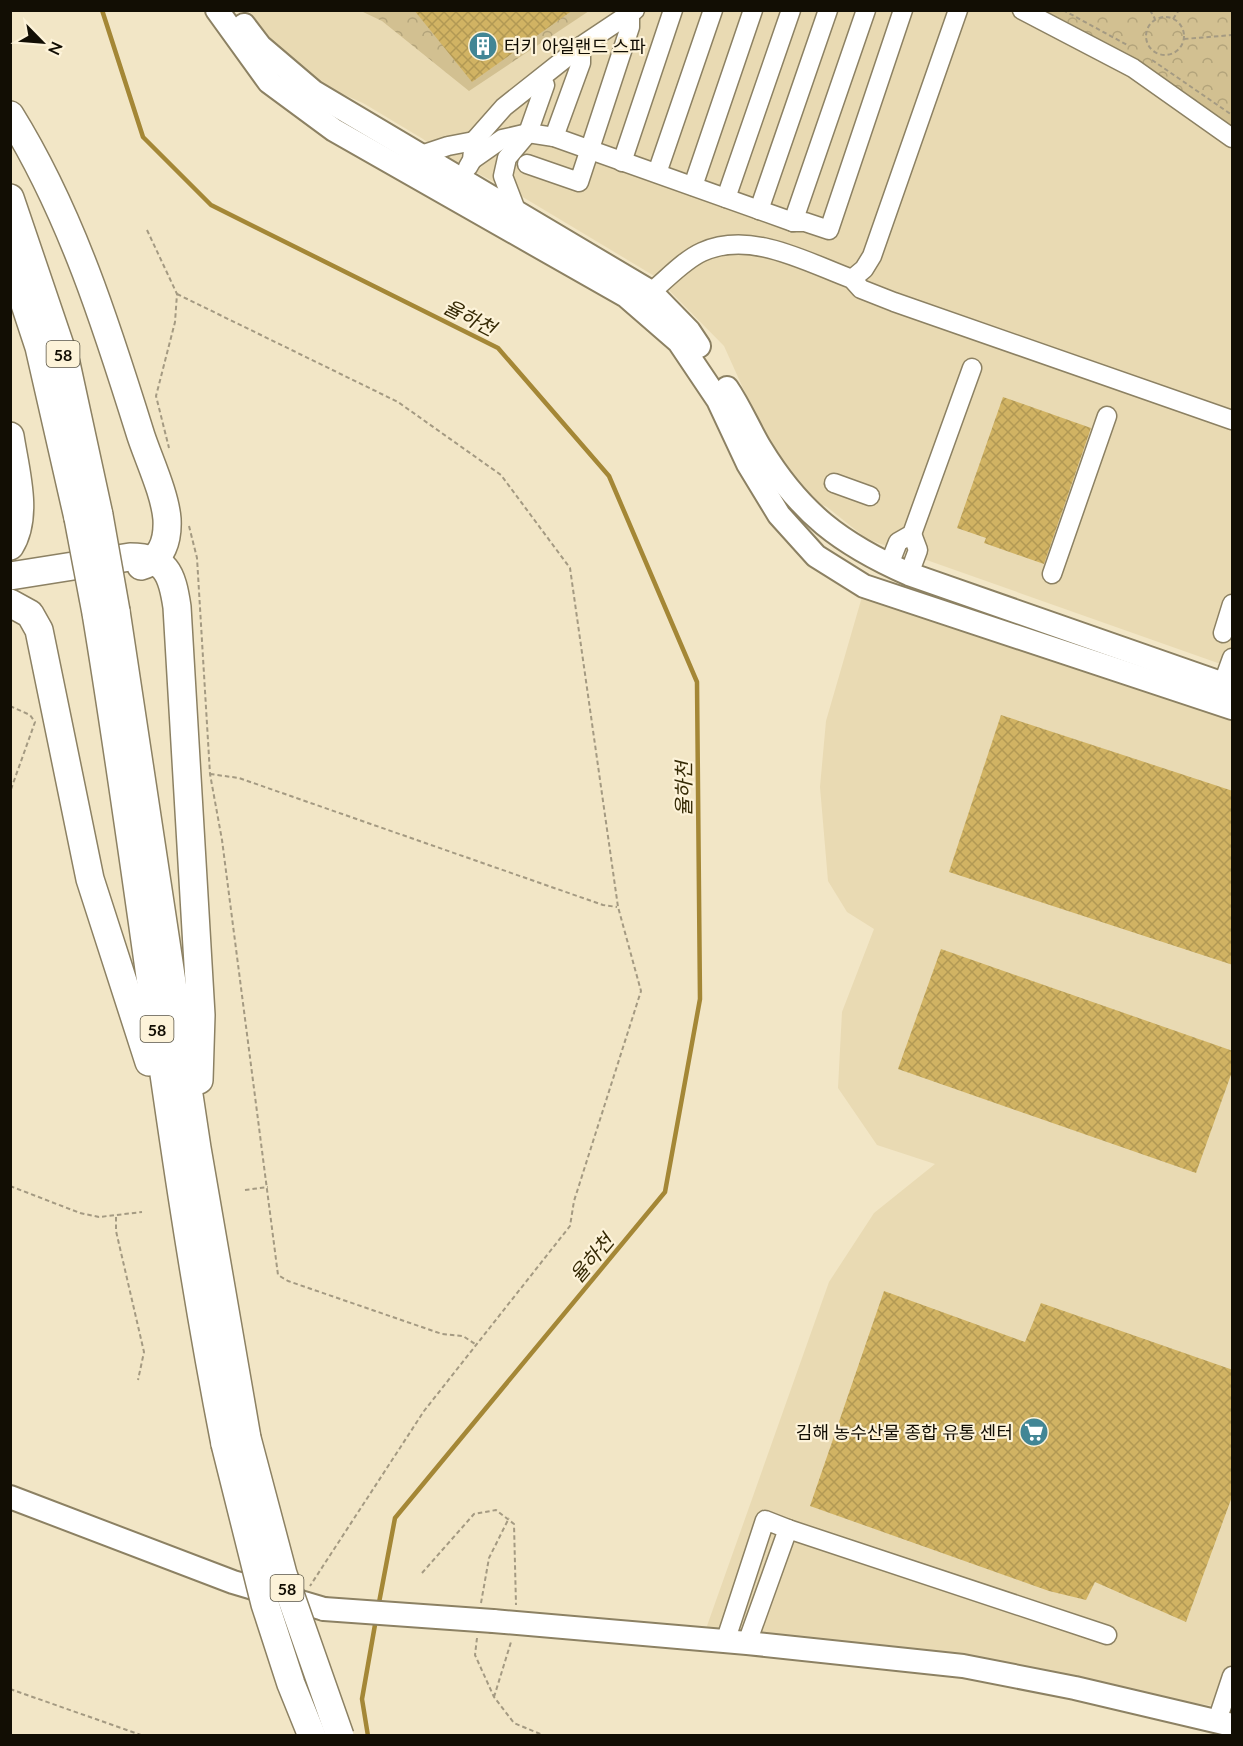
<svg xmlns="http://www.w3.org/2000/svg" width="1243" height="1746" viewBox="0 0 1243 1746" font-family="Lato,'Noto Sans KR',sans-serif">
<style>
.built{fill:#e9dab3}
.forest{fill:url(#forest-crowns)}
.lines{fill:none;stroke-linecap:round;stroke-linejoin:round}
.stream{stroke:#a48736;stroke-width:4.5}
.building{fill:url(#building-cross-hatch)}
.minor-casing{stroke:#8c8163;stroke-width:21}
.major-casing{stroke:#8c8163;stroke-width:26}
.highway-casing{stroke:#8c8163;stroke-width:30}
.path{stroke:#a49a82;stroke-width:2;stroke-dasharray:4.5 3;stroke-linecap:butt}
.minor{stroke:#fff;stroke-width:18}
.major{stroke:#fff;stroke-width:22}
.highway{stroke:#fff;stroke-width:27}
.major-bridge-casing{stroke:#8c8163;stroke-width:26;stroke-linecap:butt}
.highway-bridge-casing{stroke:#8c8163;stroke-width:30;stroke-linecap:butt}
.major-bridge{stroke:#fff;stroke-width:22}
.highway-bridge{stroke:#fff;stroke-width:27}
.labels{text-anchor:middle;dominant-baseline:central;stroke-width:4.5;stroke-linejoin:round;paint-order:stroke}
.shield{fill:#fdf3d9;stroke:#585344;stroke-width:1.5}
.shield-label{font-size:16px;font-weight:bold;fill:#120e04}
.poi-label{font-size:18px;fill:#120e04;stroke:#fdf3d9;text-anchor:start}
.water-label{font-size:20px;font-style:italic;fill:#362a05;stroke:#fdf3d9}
</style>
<defs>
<pattern id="forest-crowns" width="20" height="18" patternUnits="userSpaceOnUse" patternTransform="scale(1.5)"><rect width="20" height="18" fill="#d2c091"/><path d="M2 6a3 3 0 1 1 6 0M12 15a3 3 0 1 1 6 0" fill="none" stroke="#b3a47b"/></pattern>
<pattern id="building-cross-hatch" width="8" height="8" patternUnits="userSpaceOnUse" patternTransform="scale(1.5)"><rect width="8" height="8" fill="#d1b363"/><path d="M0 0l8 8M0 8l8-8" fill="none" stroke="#b29954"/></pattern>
</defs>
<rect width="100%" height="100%" fill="#f2e6c6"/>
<g class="built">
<polygon points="249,11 1232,11 1232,668 867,539 827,507 813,501 792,478 765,437 724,346 656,277 521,196 447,157 423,139 363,103 315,82 285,57"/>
<polygon points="866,583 1232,712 1232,1708 702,1640 829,1282 874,1213 935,1164 877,1145 838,1088 842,1012 874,929 847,912 828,881 820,787 826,721"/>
</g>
<g class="forest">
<polygon points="361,11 589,11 469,91 382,21"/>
<polygon points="1037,11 1232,11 1232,129"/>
</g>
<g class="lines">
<g class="stream">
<polyline points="102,10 143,137 211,205 498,348 609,476 697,682 700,999 665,1192 395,1518 378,1608"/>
<polyline points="368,1736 362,1699 376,1619"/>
</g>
</g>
<g class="building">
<polygon points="414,10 573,10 472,82"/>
<polygon points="1003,397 1091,428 1044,564 984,543 986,538 957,528"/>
<polygon points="1001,715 1233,791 1233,965 949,872"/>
<polygon points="941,949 1233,1051 1233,1069 1196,1173 898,1069"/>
<polygon points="884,1291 1025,1342 1041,1303 1233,1370 1233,1494 1186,1622 1095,1582 1086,1600 1049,1591 810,1506"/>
</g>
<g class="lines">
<g class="minor-casing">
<g id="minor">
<polyline points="1022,10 1133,68 1232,138"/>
<polyline points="554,137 581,63 581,46"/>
<polyline points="421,155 448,146 474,141"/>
<polyline points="472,160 502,139 528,133 554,137 793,222 805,222 829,230 903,10"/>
<polyline points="622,162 673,10"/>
<polyline points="527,164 579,182 630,27 630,14"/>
<polyline points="468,167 472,160 474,141 504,107 581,46 635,10"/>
<polyline points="657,173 713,10"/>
<polyline points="693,186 753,10"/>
<polyline points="726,198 791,10"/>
<polyline points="516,210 503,176 507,158 528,133 545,85 541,79"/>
<polyline points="759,210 828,10"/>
<polyline points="793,222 866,10"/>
<polyline points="852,279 864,269 872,256 958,10"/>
<path d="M651,292c15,-12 33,-32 51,-40 49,-22 104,10 150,27l9,10 33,13 338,118"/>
<polyline points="834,483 870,496"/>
<polyline points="889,565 898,542 912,534 972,368"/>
<polyline points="909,574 918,550 912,534"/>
<polyline points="1052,574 1107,416"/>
<polyline points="1223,633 1232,604"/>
<polyline points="1223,683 1232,658"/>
<polyline points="725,1642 765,1520 788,1529"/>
<polyline points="747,1643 788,1529 1107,1635"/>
<polyline points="1217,1721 1232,1676"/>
</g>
</g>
<g class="major-casing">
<g id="major">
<polyline points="217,10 269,82 334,130 626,296 679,342 718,400 748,464 779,515 816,556 864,586 1232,708"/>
<polyline points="244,25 260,46 314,92 651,292 689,331 699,346"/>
<path d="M727,388c13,19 22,41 34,61 39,64 80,95 148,125l323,113"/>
<polyline points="10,1497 233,1582 324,1609"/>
<polyline points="493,1621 747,1643 963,1666 1075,1688 1232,1725"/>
</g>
</g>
<g class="highway-casing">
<g id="highway">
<path d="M10,115c61,98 97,212 131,321 8,24 24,58 26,83 1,20 -4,41 -26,47"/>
<polyline points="10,198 66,363 99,515"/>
<polyline points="10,259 39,347 78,518"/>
<path d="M10,436c5,33 19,80 0,110"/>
<path d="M10,576l120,-19c36,0 42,16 47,50l24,408 -2,65"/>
<polyline points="10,603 30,614 39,630 90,879 149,1062"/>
<polyline points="116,611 197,1148 247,1438"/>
<path d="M96,613c46,277 75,556 129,831"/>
</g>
</g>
<g class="path">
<polyline points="1063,10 1129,46"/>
<polyline points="1150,10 1155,19"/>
<circle cx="1165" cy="36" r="19"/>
<polyline points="1173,19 1179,10"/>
<polyline points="1184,39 1232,35"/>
<polyline points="1152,60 1232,115"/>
<polyline points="147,230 177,294 175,322 156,396 169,448"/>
<polyline points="177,294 398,402 501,475 570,568 618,907 641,991 574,1201 570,1226 424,1411 310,1586"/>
<polyline points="189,526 197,558 210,774 222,840 278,1275 288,1281 442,1334 463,1336 475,1344"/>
<polyline points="10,706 30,715 35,722 10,792"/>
<polyline points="210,774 239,778 603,905 617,907"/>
<polyline points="10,1186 80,1213 99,1217 142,1212"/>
<polyline points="245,1190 268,1187"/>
<polyline points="116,1217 116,1231 144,1352 138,1380"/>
<polyline points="422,1573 474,1514 496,1510 514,1524 516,1605"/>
<polyline points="481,1603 489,1558 509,1518"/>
<polyline points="477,1638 475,1655 494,1697 514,1723 545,1736"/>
<polyline points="10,1689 144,1736"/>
<polyline points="494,1697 511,1642"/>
<polyline points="649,1736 830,1736"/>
</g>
<use href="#minor" class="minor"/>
<use href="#major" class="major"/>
<use href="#highway" class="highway"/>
<g class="major-bridge-casing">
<polyline id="major-bridge" points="324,1609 493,1621"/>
</g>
<g class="highway-bridge-casing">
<g id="highway-bridge">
<polyline points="99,515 116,611"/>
<polyline points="78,518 96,613"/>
<polyline points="247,1438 283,1574 340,1736"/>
<polyline points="225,1444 265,1604 291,1684 312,1736"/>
</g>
</g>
<use href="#major-bridge" class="major-bridge"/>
<use href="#highway-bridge" class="highway-bridge"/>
</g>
<defs>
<g id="building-disc" transform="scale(1.5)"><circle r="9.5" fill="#428695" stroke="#fdf3d9"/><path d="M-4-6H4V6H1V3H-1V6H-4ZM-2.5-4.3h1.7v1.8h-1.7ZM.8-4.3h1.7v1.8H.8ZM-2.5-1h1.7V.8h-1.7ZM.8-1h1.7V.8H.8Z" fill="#fff"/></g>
<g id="supermarket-disc" transform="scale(1.5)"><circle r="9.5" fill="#428695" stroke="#fdf3d9"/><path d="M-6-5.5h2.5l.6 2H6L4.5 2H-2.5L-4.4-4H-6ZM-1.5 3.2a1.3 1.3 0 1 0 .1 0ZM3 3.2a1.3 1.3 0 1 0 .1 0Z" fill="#fff"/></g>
</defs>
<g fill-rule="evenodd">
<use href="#building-disc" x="483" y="46"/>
<use href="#supermarket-disc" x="1034" y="1432"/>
</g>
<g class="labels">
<g class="shield">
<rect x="46.5" y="341" width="33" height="26" rx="4.5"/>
<rect x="140.5" y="1016" width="33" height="26" rx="4.5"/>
<rect x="270.5" y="1575" width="33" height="26" rx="4.5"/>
</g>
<g class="shield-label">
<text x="63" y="354">58</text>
<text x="157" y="1029">58</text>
<text x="287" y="1588">58</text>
</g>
<g class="poi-label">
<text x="504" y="46">터키 아일랜드 스파</text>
<text x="1013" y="1432" text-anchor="end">김해 농수산물 종합 유통 센터</text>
</g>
<g class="water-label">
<text transform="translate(470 317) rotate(27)">율하천</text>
<text transform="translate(683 789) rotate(-90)">율하천</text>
<text transform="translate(591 1258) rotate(-50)">율하천</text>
</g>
</g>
<rect width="1243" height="1746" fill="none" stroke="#120e04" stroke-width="24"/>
<g transform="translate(42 42) rotate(115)" stroke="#fdf3d9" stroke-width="4.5" paint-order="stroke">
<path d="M0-4.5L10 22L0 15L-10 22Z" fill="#120e04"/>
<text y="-9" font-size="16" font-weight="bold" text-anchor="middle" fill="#120e04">N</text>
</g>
</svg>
